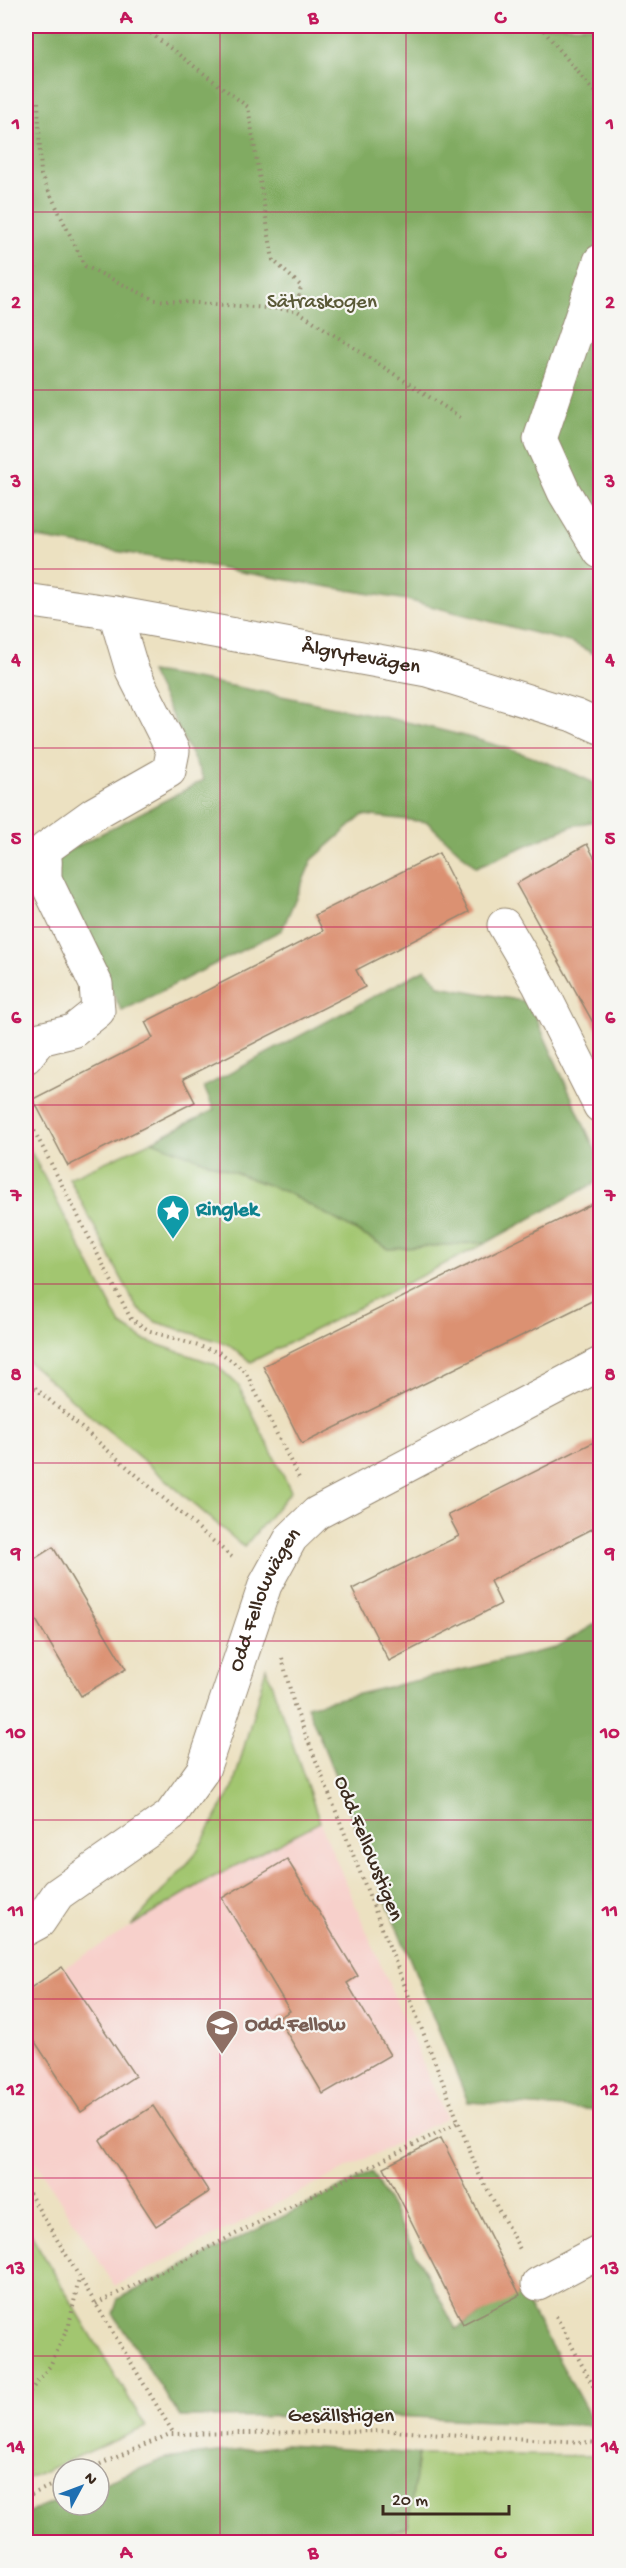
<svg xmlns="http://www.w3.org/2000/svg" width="626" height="2568" viewBox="0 0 626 2568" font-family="'Gochi Hand',sans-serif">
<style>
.built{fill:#f7d0cb}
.green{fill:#a2c670;stroke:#6e7847;stroke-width:1.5}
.forest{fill:#81ab62;stroke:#5e6a40;stroke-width:1.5}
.building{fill:#db9172}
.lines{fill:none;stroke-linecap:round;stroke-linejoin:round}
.minor-casing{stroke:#948670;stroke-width:35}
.path{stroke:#948670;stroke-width:4;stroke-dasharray:1.5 4.5;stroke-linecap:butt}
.minor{stroke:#fff;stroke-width:33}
.grid{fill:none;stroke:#c2185b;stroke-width:1.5;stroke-opacity:0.55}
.labels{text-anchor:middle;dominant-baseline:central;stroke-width:4.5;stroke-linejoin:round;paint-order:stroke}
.park-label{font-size:21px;fill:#5a5937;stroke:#f6f6f2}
.street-label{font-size:21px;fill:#3b2a1e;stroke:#f6f6f2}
.culture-label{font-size:21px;font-weight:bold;fill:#0d838f;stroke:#f6f6f2;text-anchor:start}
.education-label{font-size:21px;font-weight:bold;fill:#785e54;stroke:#f6f6f2;text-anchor:start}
.neatline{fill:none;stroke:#c2185b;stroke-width:2}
.grid-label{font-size:20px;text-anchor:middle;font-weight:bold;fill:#c2185b}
</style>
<rect width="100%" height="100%" fill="#f6f6f2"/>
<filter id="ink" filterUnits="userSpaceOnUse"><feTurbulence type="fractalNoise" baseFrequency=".0167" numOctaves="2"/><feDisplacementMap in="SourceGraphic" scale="12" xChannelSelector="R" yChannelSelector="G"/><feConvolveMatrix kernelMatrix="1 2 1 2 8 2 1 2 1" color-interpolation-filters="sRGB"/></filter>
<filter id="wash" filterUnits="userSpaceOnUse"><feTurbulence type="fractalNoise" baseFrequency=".008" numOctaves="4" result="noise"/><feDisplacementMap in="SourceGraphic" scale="24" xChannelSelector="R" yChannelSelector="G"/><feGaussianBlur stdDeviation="1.35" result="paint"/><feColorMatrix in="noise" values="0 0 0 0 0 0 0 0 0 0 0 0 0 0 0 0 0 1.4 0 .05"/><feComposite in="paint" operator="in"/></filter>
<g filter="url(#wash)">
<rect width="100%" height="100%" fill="#ece1c1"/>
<polygon class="built" points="320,1822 446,2118 115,2286 26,2147 26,1991 204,1882"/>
<g class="green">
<polygon points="152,1141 286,1192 389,1249 488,1242 251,1362 227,1344 156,1322 137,1308 69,1178"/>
<polygon points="26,1142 121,1325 144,1340 215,1364 238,1385 291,1491 244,1547 26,1360"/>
<polygon points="266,1668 320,1822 204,1882 131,1926 194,1856 233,1787"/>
<polygon points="26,2226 146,2427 26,2479"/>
<polygon points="418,2454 600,2456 600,2542 366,2542 408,2527"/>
</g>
<g class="forest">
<polygon points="26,26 600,26 600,657 573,643 407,600 26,536"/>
<path d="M150,672c61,8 120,22 180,34 90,18 188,38 270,80v34l-28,6 -96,41 -49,-45 -64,-7 -51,45 -30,70 -160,81 -77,-148 159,-83z"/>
<polygon points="425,969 440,986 529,1002 600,1161 600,1180 488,1242 389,1249 286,1192 152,1141 214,1110 204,1087"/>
<polygon points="600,1621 600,2110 468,2102 307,1706 555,1648"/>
<polygon points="372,2172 456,2329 521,2291 595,2426 393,2416 180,2417 113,2314 118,2299"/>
<polygon points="286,2445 418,2454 408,2527 366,2542 26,2542 26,2513 63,2499 63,2505 99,2505 99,2485 165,2459"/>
</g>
<g id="blocks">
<g class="building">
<polygon points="587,844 600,868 600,1035 516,884"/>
<polygon points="439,853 469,912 356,970 365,987 183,1079 195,1102 68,1166 33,1099 153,1038 145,1022 323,931 315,915"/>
<polygon points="600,1200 600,1297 302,1444 263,1366"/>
<polygon points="600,1439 600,1525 490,1581 501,1604 389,1661 352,1589 459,1536 448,1515"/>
<polygon points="53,1547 126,1669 81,1696 26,1603 26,1564"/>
<polygon points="287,1859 358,1976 347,1983 390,2055 323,2094 278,2018 290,2011 222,1898"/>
<polygon points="62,1967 135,2076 81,2112 26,2028 26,1991"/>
<polygon points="153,2106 209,2192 156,2226 100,2140"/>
<polygon points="441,2138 520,2295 463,2324 384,2167"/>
</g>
</g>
</g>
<g filter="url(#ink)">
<use href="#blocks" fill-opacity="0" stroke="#948670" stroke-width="1.5"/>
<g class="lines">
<g class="minor-casing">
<g id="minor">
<polyline points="600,261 540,439 564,492 600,552"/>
<path id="s1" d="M26,600l89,13 312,57 149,46 24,11"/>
<polyline points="45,863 45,849 95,813 169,771 173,751 132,670 115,613"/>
<polyline points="26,867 45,863 45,879 96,984 98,1011 73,1031 40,1039 26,1057"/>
<polyline points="504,925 539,985 600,1106"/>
<path id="s2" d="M26,1929l13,-7 19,-28 112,-78 33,-46 62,-185 26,-47 26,-25 283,-149"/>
<polyline points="538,2284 600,2251"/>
</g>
</g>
<g class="path">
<polyline points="141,26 248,107 273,260 301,286 296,310"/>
<polyline points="540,26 600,99"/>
<polyline points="38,102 41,175 85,266 155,300 296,310 460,417"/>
<polyline points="26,1115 131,1319 150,1331 221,1353 245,1371 300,1480"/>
<polyline points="26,1380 234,1559"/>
<polyline points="282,1658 294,1705 479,2174 521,2251"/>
<polyline points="26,2188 174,2434"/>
<polyline points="96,2304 459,2122"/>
<polyline points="556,2316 600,2399"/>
<polyline points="26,2396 50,2366 69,2325 79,2279"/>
<polyline points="89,2469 170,2434 391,2431 600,2443"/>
<polyline points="26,2497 63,2480"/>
</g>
<use href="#minor" class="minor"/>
</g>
</g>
<path class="grid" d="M220,26v2516M406,26v2516M26,212h574M26,390h574M26,569h574M26,748h574M26,927h574M26,1105h574M26,1284h574M26,1463h574M26,1641h574M26,1820h574M26,1999h574M26,2178h574M26,2356h574"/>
<defs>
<g id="sight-pin" transform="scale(1.725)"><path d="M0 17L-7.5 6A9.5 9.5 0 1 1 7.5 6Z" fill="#0f9aa8" stroke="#f6f6f2"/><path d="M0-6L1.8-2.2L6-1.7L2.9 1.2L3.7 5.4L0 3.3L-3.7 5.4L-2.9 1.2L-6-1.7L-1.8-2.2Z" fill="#fff"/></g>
<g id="school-pin" transform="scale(1.725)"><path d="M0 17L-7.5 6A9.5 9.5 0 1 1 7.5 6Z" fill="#8d6e63" stroke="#f6f6f2"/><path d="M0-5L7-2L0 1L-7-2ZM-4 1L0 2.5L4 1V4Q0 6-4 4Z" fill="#fff"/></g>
</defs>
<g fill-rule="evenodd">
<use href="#sight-pin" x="173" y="1211"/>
<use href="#school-pin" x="222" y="2026"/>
</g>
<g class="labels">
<g class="park-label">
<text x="322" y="303">Sätraskogen</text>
</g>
<g class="street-label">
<text stroke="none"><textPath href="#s1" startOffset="340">Ålgrytevägen</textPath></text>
<text stroke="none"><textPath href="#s2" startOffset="423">Odd Fellowvägen</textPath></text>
<text transform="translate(367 1849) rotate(68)">Odd Fellowstigen</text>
<text x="341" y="2417">Gesällstigen</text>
</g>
<g class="culture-label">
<text x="196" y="1211">Ringlek</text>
</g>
<g class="education-label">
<text x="245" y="2026">Odd Fellow</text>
</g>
</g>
<rect width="626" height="2568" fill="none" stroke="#f6f6f2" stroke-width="66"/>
<g transform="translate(81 2487) rotate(49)"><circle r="28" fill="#f6f6f2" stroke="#aba49d" stroke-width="1.5"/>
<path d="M0-4.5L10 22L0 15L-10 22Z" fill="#1f6fb2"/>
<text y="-9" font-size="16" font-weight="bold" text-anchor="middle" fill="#3b2a1e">N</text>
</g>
<path d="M383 2505v9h126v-9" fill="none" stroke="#3b2a1e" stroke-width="3"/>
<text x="392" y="2505" font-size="18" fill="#3b2a1e" stroke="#f6f6f2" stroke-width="4.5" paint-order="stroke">20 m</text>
<rect x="33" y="33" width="560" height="2502" class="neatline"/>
<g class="grid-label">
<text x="126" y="23">A</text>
<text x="313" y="23">B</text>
<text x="500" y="23">C</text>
<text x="16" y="129">1</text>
<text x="610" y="129">1</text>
<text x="16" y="308">2</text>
<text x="610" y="308">2</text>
<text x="16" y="487">3</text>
<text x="610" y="487">3</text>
<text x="16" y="665">4</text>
<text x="610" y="665">4</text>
<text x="16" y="844">5</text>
<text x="610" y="844">5</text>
<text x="16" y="1023">6</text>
<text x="610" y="1023">6</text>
<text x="16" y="1201">7</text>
<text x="610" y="1201">7</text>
<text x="16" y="1380">8</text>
<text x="610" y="1380">8</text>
<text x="16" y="1559">9</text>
<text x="610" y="1559">9</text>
<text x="16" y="1738">10</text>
<text x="610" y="1738">10</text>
<text x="16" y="1916">11</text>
<text x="610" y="1916">11</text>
<text x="16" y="2095">12</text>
<text x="610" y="2095">12</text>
<text x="16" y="2274">13</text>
<text x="610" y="2274">13</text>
<text x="16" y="2452">14</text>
<text x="610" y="2452">14</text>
<text x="126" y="2558">A</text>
<text x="313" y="2558">B</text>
<text x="500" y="2558">C</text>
</g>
</svg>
